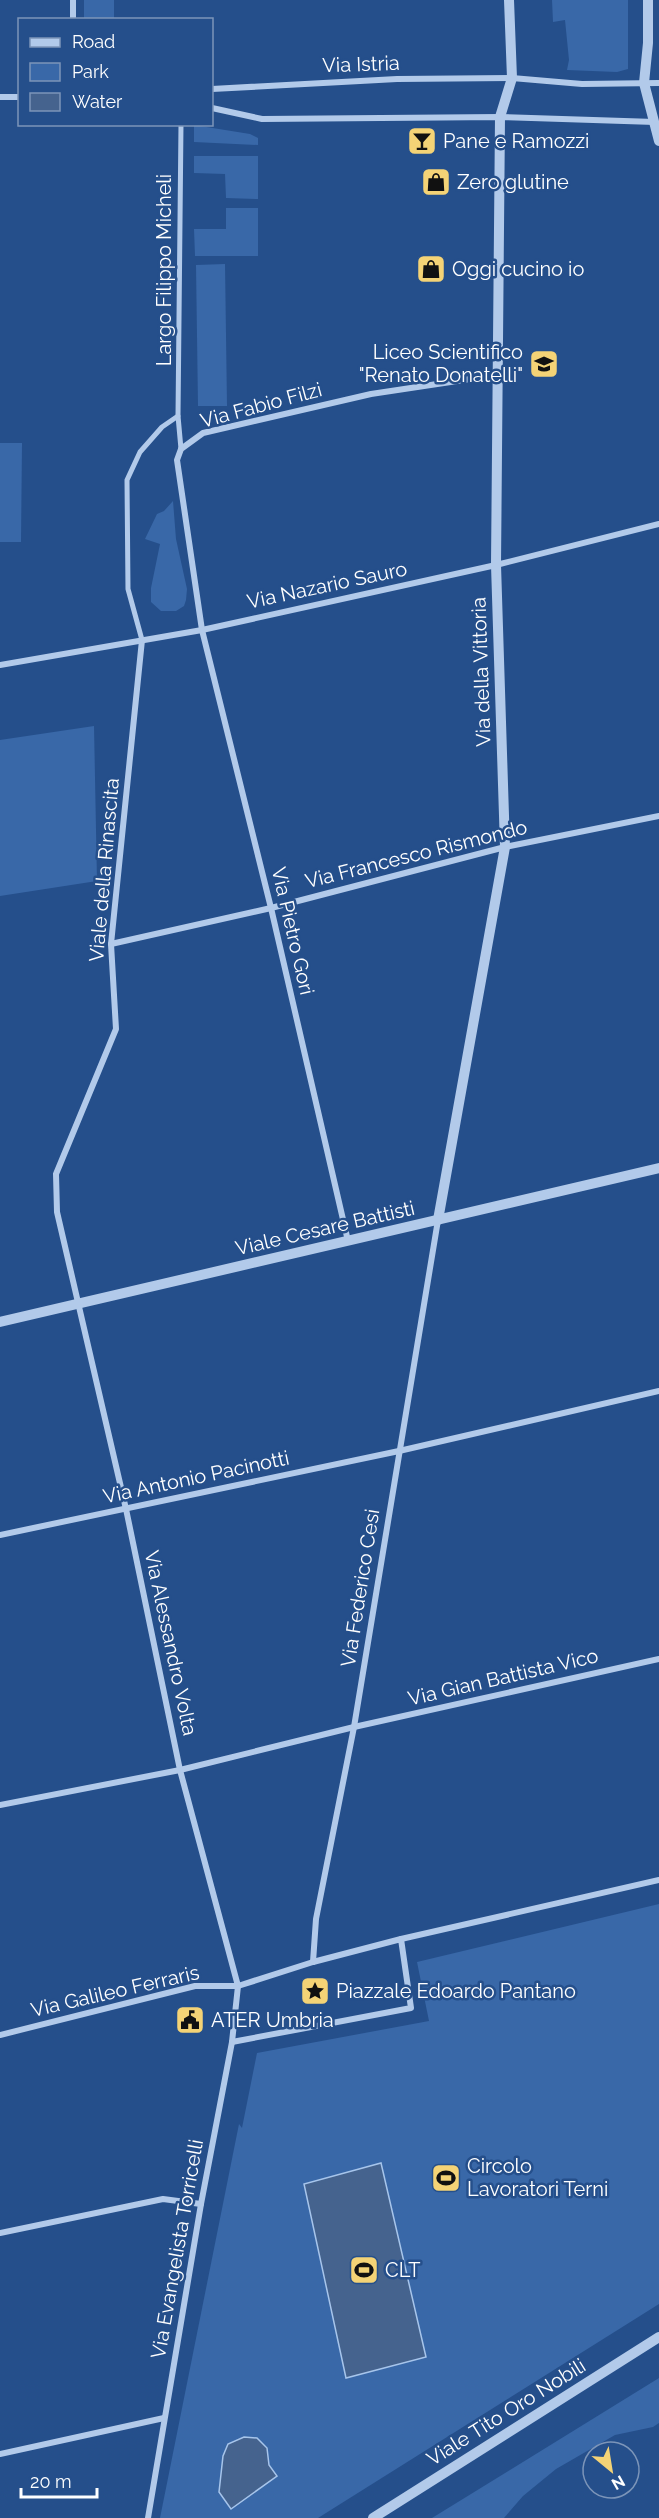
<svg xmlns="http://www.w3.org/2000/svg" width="659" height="2518" viewBox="0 0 659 2518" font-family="Raleway,sans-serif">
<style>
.green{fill:#3968a8}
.water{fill:#45638e;stroke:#a7c5eb;stroke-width:1.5}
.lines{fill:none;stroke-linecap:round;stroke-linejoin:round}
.pedestrian{stroke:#b2caea;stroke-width:5}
.minor{stroke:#b2caea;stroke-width:6}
.tertiary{stroke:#b2caea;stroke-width:10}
.labels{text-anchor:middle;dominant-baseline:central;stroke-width:5;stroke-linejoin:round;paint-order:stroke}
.street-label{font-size:20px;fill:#fff;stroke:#254f8b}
.poi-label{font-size:20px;fill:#fff;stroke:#254f8b;text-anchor:start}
</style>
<rect width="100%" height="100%" fill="#254f8b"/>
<g class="green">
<rect x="84" y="0" width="30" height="19"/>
<polygon points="552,0 628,0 628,69 617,72 567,70 569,60 565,20 553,22"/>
<polygon points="194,125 250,134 258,138 258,145 194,142"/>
<polygon points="194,156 258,156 258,199 226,198 225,174 194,173"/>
<polygon points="226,208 258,208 258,256 195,256 194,229 226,229"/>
<polygon points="225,264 227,406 198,406 196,265"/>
<polygon points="0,443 22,443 21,542 0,542"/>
<polygon points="173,501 176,539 187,589 186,600 184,606 176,611 161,611 151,602 151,588 160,544 145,539 157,514 164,511"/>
<polygon points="94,726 97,881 0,896 0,740"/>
<polygon points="659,1904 659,2304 318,2518 160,2518 239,2124 242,2128 257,2053 429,2021 417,1962"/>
<polygon points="659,2378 659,2423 653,2427 615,2435 556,2469 523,2496 504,2518 432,2518"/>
</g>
<g class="water">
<polygon points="381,2163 426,2357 346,2378 304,2184"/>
<polygon points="244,2437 257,2438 267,2448 269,2465 277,2476 231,2509 219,2492 223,2456 228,2444"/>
</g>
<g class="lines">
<g class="pedestrian">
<polyline points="178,416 181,449"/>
<polyline points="142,640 128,589 127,480 140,452 162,427 178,416 181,124"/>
</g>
<g class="minor">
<polyline points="73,20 73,0"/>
<polyline points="212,89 397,79 512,78 582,84 659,83"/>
<polyline points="0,97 20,97"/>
<polyline points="212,108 262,119 500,117 655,122"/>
<polyline points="142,640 111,944 116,1029 56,1174 57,1212 126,1509 180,1770 238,1986 232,2042 201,2204 148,2518"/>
<polyline points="0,665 202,630 496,565 659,524"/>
<polyline points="111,944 271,908 505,847 659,816"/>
<polyline points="348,1241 271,908 202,630 177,460 181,449 203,433 371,394 497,375"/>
<polyline points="0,1535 399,1451 659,1391"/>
<polyline points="0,1805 180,1770 354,1727 659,1659"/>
<polyline points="401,1939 659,1880"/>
<polyline points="313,1962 316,1919 354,1727 438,1220"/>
<polyline points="0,2035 195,1986 238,1986 313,1962 401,1939 411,2008 232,2042"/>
<polyline points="0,2233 163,2199 201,2204"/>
<polyline points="0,2454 164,2418"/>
</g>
<g class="tertiary">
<polyline points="648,0 648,43 644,83 659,141"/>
<polyline points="438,1220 505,847 496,565 500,117 512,78 509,0"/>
<polyline points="0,1322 659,1168"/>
<polyline points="373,2518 659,2337"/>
</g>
</g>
<defs>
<g id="bar-square" transform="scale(1.5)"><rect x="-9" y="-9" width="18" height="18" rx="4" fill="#f4d376" stroke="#254f8b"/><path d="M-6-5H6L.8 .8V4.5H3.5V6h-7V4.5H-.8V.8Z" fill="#111"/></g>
<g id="shop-square" transform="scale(1.5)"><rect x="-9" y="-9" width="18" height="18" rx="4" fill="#f4d376" stroke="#254f8b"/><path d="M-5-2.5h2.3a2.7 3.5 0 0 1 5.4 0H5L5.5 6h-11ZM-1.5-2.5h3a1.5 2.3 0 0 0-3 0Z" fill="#111"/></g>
<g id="school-square" transform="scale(1.5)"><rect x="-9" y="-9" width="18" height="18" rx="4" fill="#f4d376" stroke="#254f8b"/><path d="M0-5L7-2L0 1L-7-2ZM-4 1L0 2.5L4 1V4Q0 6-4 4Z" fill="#111"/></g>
<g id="sight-square" transform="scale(1.5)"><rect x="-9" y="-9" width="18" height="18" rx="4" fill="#f4d376" stroke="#254f8b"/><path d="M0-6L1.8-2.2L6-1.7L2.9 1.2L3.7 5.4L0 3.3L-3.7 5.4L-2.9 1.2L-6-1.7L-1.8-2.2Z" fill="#111"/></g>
<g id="civic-square" transform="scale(1.5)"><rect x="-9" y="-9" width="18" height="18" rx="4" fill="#f4d376" stroke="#254f8b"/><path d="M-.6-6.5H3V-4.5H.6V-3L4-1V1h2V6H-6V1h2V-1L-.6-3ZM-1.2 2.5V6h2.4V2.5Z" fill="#111"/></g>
<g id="stadium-square" transform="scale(1.5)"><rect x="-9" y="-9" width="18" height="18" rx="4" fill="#f4d376" stroke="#254f8b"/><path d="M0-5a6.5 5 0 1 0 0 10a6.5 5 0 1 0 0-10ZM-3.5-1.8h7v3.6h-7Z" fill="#111"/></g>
</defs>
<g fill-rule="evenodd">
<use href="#bar-square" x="422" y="141"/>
<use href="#shop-square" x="436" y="182"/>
<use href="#shop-square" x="431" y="269"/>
<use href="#school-square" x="544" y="364"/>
<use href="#sight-square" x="315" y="1991"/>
<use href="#civic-square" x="190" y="2020"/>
<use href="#stadium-square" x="446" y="2178"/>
<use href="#stadium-square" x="364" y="2270"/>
</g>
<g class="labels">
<g class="street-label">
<text transform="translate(361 64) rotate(-2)">Via Istria</text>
<text transform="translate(164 270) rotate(-90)">Largo Filippo Micheli</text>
<text transform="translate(261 405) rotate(-15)">Via Fabio Filzi</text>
<text transform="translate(327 585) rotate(-12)">Via Nazario Sauro</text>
<text transform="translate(481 672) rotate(-92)">Via della Vittoria</text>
<text transform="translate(416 854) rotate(-14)">Via Francesco Rismondo</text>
<text transform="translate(104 870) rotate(-85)">Viale della Rinascita</text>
<text transform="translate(293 931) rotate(77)">Via Pietro Gori</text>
<text transform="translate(325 1228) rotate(-13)">Viale Cesare Battisti</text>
<text transform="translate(196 1477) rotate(-12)">Via Antonio Pacinotti</text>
<text transform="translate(360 1588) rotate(-81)">Via Federico Cesi</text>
<text transform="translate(171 1643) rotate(78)">Via Alessandro Volta</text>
<text transform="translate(503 1677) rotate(-13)">Via Gian Battista Vico</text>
<text transform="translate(115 1991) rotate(-13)">Via Galileo Ferraris</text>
<text transform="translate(177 2249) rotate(-80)">Via Evangelista Torricelli</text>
<text transform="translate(506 2412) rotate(-32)">Viale Tito Oro Nobili</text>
</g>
<g class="poi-label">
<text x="443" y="141">Pane e Ramozzi</text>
<text x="457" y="182">Zero glutine</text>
<text x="452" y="269">Oggi cucino io</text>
<text x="523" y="352" text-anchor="end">Liceo Scientifico<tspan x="523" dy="23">"Renato Donatelli"</tspan></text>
<text x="336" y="1991">Piazzale Edoardo Pantano</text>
<text x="211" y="2020">ATER Umbria</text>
<text x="467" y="2166">Circolo<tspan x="467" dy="23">Lavoratori Terni</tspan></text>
<text x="385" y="2270">CLT</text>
</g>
</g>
<rect x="18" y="18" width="195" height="108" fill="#254f8b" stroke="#7c95b9" stroke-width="1.5"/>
<rect x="30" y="38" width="30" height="9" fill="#b2caea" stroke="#7c95b9" stroke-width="1.5"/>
<text x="72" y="48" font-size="18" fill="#ffffff">Road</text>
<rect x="30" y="63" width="30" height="18" fill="#3968a8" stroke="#7c95b9" stroke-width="1.5"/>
<text x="72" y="78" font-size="18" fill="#ffffff">Park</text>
<rect x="30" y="93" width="30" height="18" fill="#45638e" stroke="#7c95b9" stroke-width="1.5"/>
<text x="72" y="108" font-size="18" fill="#ffffff">Water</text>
<g transform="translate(611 2470) rotate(150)"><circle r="28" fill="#254f8b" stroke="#7c95b9" stroke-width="1.5"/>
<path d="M0-4.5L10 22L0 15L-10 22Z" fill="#f4d376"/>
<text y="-9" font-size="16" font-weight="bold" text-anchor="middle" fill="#ffffff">N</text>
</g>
<path d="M21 2488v9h76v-9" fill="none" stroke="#ffffff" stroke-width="3"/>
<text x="30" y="2488" font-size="18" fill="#ffffff" stroke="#254f8b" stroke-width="4.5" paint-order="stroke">20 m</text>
</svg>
